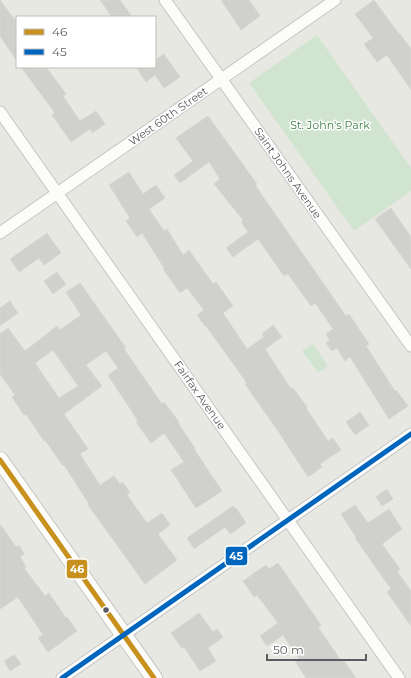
<svg xmlns="http://www.w3.org/2000/svg" width="411" height="678" viewBox="0 0 411 678" font-family="Montserrat,sans-serif">
<style>
.green{fill:#d1e4d0}
.building{fill:#d0d0cc;stroke:#d8d6d2;fill-rule:evenodd}
.lines{fill:none;stroke-linecap:round;stroke-linejoin:round}
.street-casing{stroke:#c5c5c5;stroke-width:13}
.secondary-casing{stroke:#c6c6c6;stroke-width:18}
.street{stroke:#fcfcfb;stroke-width:11}
.secondary{stroke:#fcfcfb;stroke-width:16}
.bus-1-casing{stroke:#fff;stroke-width:8}
.bus-2-casing{stroke:#fff;stroke-width:8}
.bus-1{stroke:#c8901d;stroke-width:5}
.bus-2{stroke:#0065bd;stroke-width:5}
.bus-dot{fill:#595c60;stroke:#fff;stroke-width:1.5}
.labels{text-anchor:middle;dominant-baseline:central;stroke-width:3;stroke-linejoin:round;paint-order:stroke}
.street-label{font-size:11px;fill:#595c60;stroke:#fff}
.park-label{font-size:11px;fill:#3a7f43;stroke:#fff}
.line-badge{stroke:#fff;stroke-width:1.5}
.badge-label{font-size:11px;text-anchor:middle;font-weight:bold;fill:#fff}
</style>
<rect width="100%" height="100%" fill="#e8e8e3"/>
<g class="green">
<polygon points="317,35 411,168 411,191 354,231 249,83"/>
<polygon points="313,344 328,366 318,373 302,351"/>
</g>
<g class="building">
<polygon points="0,0 17,23 17,61 0,36"/>
<polygon points="100,0 120,0 132,17 112,17"/>
<polygon points="221,0 249,0 260,16 241,30"/>
<polygon points="374,0 399,34 400,34 411,49 411,90 387,55 377,62 364,44 373,38 355,14"/>
<polygon points="164,54 180,77 164,88 155,75 146,82 136,67 155,67 155,60"/>
<polygon points="21,67 46,67 66,94 63,96 80,121 96,111 105,124 92,133 90,129 71,142 52,115 55,113"/>
<polygon points="208,116 257,184 255,185 346,316 349,314 369,344 366,346 395,391 396,390 408,406 389,419 350,357 345,361 337,348 332,351 326,343 330,340 326,334 333,329 315,303 311,306 288,274 284,276 258,239 233,257 226,248 248,232 241,222 243,220 214,184 220,179 209,162 180,183 174,175 193,161 176,138"/>
<polygon points="129,172 143,194 156,185 165,198 149,209 164,231 167,229 183,255 189,250 213,284 216,282 233,306 223,313 247,349 264,337 262,334 273,325 282,337 265,349 291,389 293,388 307,407 306,408 328,441 333,438 341,450 320,464 322,467 308,477 280,434 245,384 247,383 206,326 205,326 197,315 204,310 187,288 180,293 163,269 164,268 142,233 137,237 126,221 130,218 109,185"/>
<polygon points="391,208 411,237 411,269 375,219"/>
<polygon points="47,233 61,253 44,265 39,258 19,272 10,259"/>
<polygon points="57,272 66,284 53,294 44,281"/>
<path d="M80,283l46,65 -2,1 38,55 2,-2 15,20 -1,1 17,25 -1,1 28,42 -26,17 -25,-38 13,-8 -20,-29 -13,10 -15,-21 2,-1 -30,-46 10,-7 -12,-17 -20,14 16,21 -38,28 24,35 -8,5 20,31 14,-9 6,8 2,-2 8,10 -3,3 20,28 15,-10 8,12 -12,9 19,26 -32,24 -57,-79 1,-1 -25,-39 -1,1 -18,-26 -1,1 -18,-27 -2,1 -12,-18 3,-2 -15,-21v-40l8,-6 17,23 32,-25 3,4 21,-15 -15,-23zM53,350l25,36 -19,12 -24,-35z"/>
<polygon points="10,301 18,313 0,326 0,308"/>
<polygon points="360,412 369,425 355,435 346,422"/>
<polygon points="387,489 393,499 382,506 376,497"/>
<polygon points="355,505 368,523 389,509 402,529 382,544 400,569 397,571 411,591 411,626 387,592 391,589 355,538 356,537 341,514"/>
<polygon points="233,506 235,508 236,508 246,523 230,534 225,527 194,549 187,538"/>
<polygon points="0,524 16,547 19,545 24,554 20,557 26,567 24,568 45,596 49,593 66,618 67,617 77,631 48,652 38,638 43,635 18,597 0,609"/>
<polygon points="278,563 321,625 318,627 342,662 344,661 356,678 306,678 295,661 299,659 283,635 267,646 260,636 278,623 257,595 254,597 243,581 266,565 269,569"/>
<polygon points="199,613 213,632 217,629 223,637 208,648 216,661 200,671 184,647 182,648 171,633"/>
<polygon points="14,655 21,664 10,671 4,661"/>
</g>
<g class="lines">
<g class="street-casing">
<g id="street">
<polyline points="165,0 411,346"/>
<polyline points="0,112 399,678"/>
<polyline points="0,233 335,0"/>
<polyline points="62,678 411,434"/>
</g>
</g>
<g class="secondary-casing">
<polyline id="secondary" points="0,460 154,678"/>
</g>
<use href="#street" class="street"/>
<use href="#secondary" class="secondary"/>
<g class="bus-1-casing">
<polyline id="bus-1" points="0,460 154,678"/>
</g>
<g class="bus-2-casing">
<polyline id="bus-2" points="62,678 411,434"/>
</g>
<use href="#bus-1" class="bus-1"/>
<use href="#bus-2" class="bus-2"/>
</g>
<circle class="bus-dot" cx="106" cy="610" r="3.5"/>
<g class="labels">
<g class="street-label">
<text transform="translate(168 116) rotate(-35)">West 60th Street</text>
<text transform="translate(288 173) rotate(55)">Saint Johns Avenue</text>
<text transform="translate(200 395) rotate(55)">Fairfax Avenue</text>
</g>
<g class="park-label">
<text x="330" y="125">St. John's Park</text>
</g>
</g>
<g class="line-badge">
<rect x="225" y="546" width="23" height="20" rx="4" fill="#0065bd"/>
<rect x="66" y="559" width="22" height="20" rx="4" fill="#c8901d"/>
</g>
<g class="badge-label">
<text x="236" y="560">45</text>
<text x="77" y="573">46</text>
</g>
<rect x="16" y="16" width="140" height="52" fill="#ffffff" stroke="#bdbebf"/>
<rect x="24" y="29" width="20" height="6" fill="#c8901d" stroke="#bdbebf"/>
<text x="52" y="36" font-size="12" fill="#595c60">46</text>
<rect x="24" y="49" width="20" height="6" fill="#0065bd" stroke="#bdbebf"/>
<text x="52" y="56" font-size="12" fill="#595c60">45</text>
<path d="M267 654v6h99v-6" fill="none" stroke="#595c60" stroke-width="2"/>
<text x="273" y="654" font-size="12" fill="#595c60" stroke="#ffffff" stroke-width="3" paint-order="stroke">50 m</text>
</svg>
